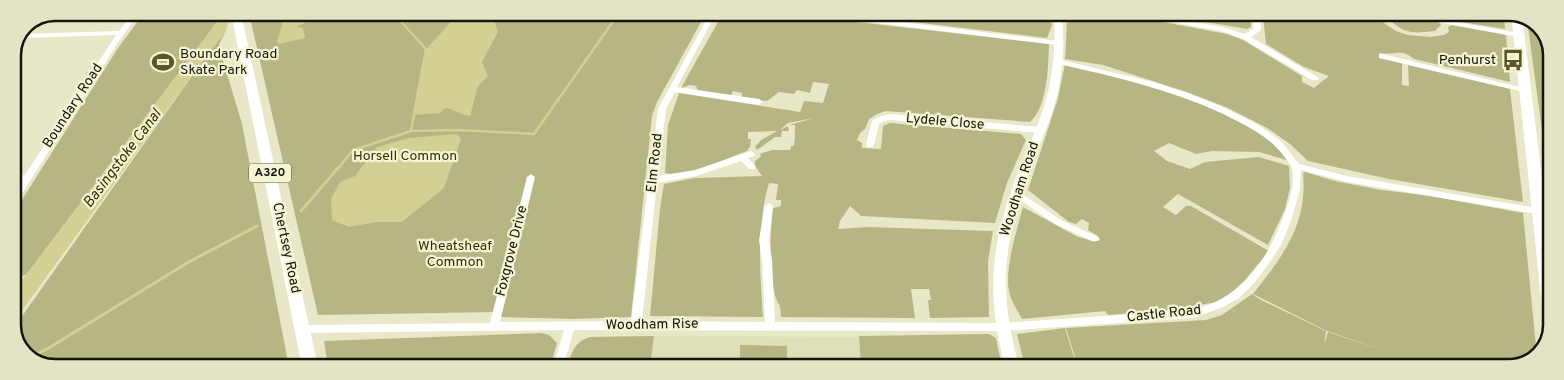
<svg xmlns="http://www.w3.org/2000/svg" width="1564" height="380" viewBox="0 0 1564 380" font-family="Overpass,sans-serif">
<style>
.built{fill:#dfdfb8}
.green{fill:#b6b684}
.water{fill:#d2d193}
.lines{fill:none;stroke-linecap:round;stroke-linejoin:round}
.stream-far1{stroke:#d2d193;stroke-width:2.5}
.stream{stroke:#d2d193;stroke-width:3}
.minor{fill:#fff;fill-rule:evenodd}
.tertiary{fill:#fff;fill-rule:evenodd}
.primary{fill:#fff;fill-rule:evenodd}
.labels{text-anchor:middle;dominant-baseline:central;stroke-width:4.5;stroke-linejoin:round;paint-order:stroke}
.shield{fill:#f5f5d6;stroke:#585847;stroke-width:1}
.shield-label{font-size:12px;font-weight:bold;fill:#15150a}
.poi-label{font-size:14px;fill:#15150a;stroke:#f5f5d6;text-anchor:start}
.street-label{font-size:14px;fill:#15150a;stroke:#f5f5d6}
.park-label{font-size:14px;fill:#333100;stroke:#f5f5d6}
.water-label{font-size:15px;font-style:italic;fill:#313000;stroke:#f5f5d6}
.rim{fill:none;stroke:#15150a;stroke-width:2.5}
</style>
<rect width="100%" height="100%" fill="#e8e8c9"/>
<polygon class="built" points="654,336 859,337 861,367 650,367"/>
<g class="green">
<polygon points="144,13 224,14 215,19 217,22 26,275 16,277 13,282 13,214 118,48"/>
<polygon points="249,13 706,13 657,102 652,116 631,317 574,319 501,317 499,312 318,315"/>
<path d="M723,13h56l270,31c-1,23 -1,62 -19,78l-144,-11 -9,3 -8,5 -4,10 -5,4 -3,7 5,3v5l19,1 2,-23 7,-3 131,11 5,6 -19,43 -12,40 -134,-7 -11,-10 -10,15 -2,8 29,-2 126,4 -5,30 1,56 -59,1 -2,-18h3l-2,-11h-18l4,29 -134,-1c0,-15 -5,-14 -7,-26 -5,-24 -4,-58 -1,-83l8,-2v-6h-5l2,-16 -9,-1c-13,44 -9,89 -6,134l-113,-1 10,-107 4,-25 30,-6 68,-2 -7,-10v-5l6,-5 -1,-2 12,-4h18l1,-4h3c1,-7 1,-13 1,-21h-6l25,-7 -26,5 -8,7 8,-4 1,5h-7l-1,6h-6l-18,13 -2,-3 6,-7 16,-9 -29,1v7h3l-1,8 -3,4c-21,7 -61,28 -82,22l3,-48 11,-32 121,19 4,-11 19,2 6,-19 -16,-2 -3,11 -13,-3 -3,4 -15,-2 -12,9 -25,-3v-5l-9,-2 -2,5 -33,-5 -2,-5 -6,-1 -9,3z"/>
<polygon points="837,13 1050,13 1052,25 1047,38"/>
<path d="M1076,13h39l112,21 16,6 59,36v6l12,6 15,-12 -25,-9 -38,-23 -3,-28h10v-3h96l27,18 12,4 22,2 14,-2 5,-3 -1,-5 4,-2 54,10 4,47 -96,-23c-3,-2 -5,-4 -8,-5 -6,-3 -17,1 -26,-1v4l22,6v22l7,1 -1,-21 102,24 13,113 -134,-23 -81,-18 -18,-17 -23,-16 -39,-20 -41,-16 -84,-27 -38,-6 2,-37z"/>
<polygon points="1153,13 1249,13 1251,16 1251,27 1247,29"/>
<path d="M1381,13h51l9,12 -6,6c-32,4 -31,0 -54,-18z"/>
<polygon points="1439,13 1504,13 1505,29 1449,20"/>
<polygon points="1527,19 1541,27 1551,50 1551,198"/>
<polygon points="226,31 219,44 220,50 242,124 289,367 46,367 23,353 13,329 204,59"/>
<path d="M1065,64c51,13 102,26 150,46 14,6 30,11 42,20 12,7 21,18 30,29v1l-28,-8 -47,-1 -16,3 -27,-11 -15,8 13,10 23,8 15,-7 54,-5 30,9 1,22 -5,21 -17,36 -90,-51 -15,13 13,8 10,-9h5l78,45 -25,30 -15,14 -12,7 -46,8 -63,5 -3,-4 -83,8c-4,-8 -10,-16 -12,-24 -7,-22 7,-66 13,-88l53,29 19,6 3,-6 -10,-6 1,-7 -7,-4 -6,5 -7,-2 -41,-32 30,-92z"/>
<path d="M1305,172l30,9 46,9 50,6 92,17 14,144 -28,10h-431l-12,-39 140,-8 16,-5 30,-21 9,6 65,31 -2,14 4,-13 60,20 -61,-21 -74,-37c30,-38 55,-70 50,-121z"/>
<polygon points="1065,328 1077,367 1025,367 1017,334"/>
<polygon points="541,333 549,335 557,343 550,367 328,367 324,341"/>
<polygon points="989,334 996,338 1002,367 861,367 859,336"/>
<path d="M654,336l-4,31h-83c5,-15 7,-25 23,-30z"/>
<polygon points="740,345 787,346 787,367 740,367"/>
<polygon points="698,361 697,367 653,367 654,362"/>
</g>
<g class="water">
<polygon points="229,13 235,13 228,23 226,31 204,59 13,323 13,292 217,22"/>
<polygon points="280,13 297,13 300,19 306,22 296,27 303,28 305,38 279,44 277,42 283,21"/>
<path d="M452,13h40l6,19 -16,30 6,14 -10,10 -8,30c-10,-1 -17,-8 -25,-8l-5,5 -27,2 13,-66 25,-27z"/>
<polygon points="457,134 461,139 444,188 402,222 376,222 349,227 332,220 331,199 340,182 355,176 377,147 409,138"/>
</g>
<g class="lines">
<g class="stream-far1">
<polyline points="393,13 426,49 411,131"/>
<polyline points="337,170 353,150 411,131 459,130 534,134 619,13"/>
</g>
<g class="stream">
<polyline points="301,211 338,168"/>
<polyline points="30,357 47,349 187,263 257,226"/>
</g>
<g class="minor">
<polygon points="133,13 139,13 119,41 16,203 13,204 13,194 21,181 13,182 13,176 25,175 116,35 21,38 20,38 21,34 119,31"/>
<path d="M710,13h6l-39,74 82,12 4,3 -4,3 -84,-13 -9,17 -8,67 37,-6 56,-19 4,3 -1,2 -6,2 8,9 -1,2h-6l-8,-8 -45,15 -39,7 -15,138 123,1 -3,-62 -3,-20 6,-34 4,-3 4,3 -4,34 3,20 3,62 227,1 191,-13c10,-3 19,-6 28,-11 26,-14 46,-42 57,-69 7,-16 19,-46 14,-62 -2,-5 -6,-9 -9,-13 -12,-16 -30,-26 -48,-35 -57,-30 -119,-43 -181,-57v-4h3l96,23 37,12 35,14 32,16 25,18 17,22 48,12 190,32 4,3 -4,3 -190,-32 -46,-12 -1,19 -9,32 -10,24 -13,20 -14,18 -15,15 -16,9 -30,11 -191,13 -428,-1 -11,37h-10l11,-37 -261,3 -4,-1 -1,-3 1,-3 4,-1 187,-2 37,-146 4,-3 4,3 -35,145 131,-1 27,-212z"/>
<polygon points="807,13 827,13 1058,41 1062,43 1058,45 810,15"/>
<polygon points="1128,13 1144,13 1222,27 1245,34 1253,29 1254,13 1260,13 1261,30 1251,37 1319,78 1318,80 1312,80 1243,39 1221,31 1131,15"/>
<polygon points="1439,19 1519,33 1523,35 1519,37 1437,22 1437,20"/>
<polygon points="1379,54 1382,54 1524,88 1528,90 1524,92 1379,58"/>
<polygon points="890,114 1040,127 1044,130 1040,133 890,120 884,121 879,124 874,145 873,147 867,147 866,145 872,121 878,117"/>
<polygon points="1016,190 1061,220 1098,237 1100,239 1098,241 1092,241 1055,224 1013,195 1012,193 1013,191"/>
</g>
<path class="tertiary" d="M1054,13h8c3,31 1,64 -8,94 -5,17 -13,33 -19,49 -11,27 -20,55 -25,84 -9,44 -2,84 9,127h-14c-14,-55 -17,-97 -1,-153 10,-37 28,-71 40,-107 9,-29 12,-63 10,-94z"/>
<g class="primary">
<polygon points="231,13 241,13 318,367 302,367"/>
<polygon points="1511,13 1522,16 1551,250 1551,322 1545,321 1543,316"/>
</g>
</g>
<defs>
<g id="bus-bare" transform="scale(1.725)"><path d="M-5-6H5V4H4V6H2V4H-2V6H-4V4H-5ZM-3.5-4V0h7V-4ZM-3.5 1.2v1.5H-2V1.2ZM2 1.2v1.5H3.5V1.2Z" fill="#5a5926" stroke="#f5f5d6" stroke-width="2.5" paint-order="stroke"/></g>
<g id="stadium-bare" transform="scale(1.725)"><path d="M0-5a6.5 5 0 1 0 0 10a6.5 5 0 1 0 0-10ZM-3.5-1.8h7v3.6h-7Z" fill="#5a5926" stroke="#f5f5d6" stroke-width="2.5" paint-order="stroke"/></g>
</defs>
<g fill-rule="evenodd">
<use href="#bus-bare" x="1513" y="60"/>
<use href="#stadium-bare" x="163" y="62"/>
</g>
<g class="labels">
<rect class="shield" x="249" y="163.5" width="42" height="19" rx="4"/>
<g class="shield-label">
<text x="270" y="173">A320</text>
</g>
<g class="poi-label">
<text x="180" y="54">Boundary Road<tspan x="180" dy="16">Skate Park</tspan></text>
<text x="1496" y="60" text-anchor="end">Penhurst</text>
</g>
<g class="street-label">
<text transform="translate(73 106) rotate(-57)">Boundary Road</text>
<text transform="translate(945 122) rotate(5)">Lydele Close</text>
<text transform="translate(655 163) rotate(-84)">Elm Road</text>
<text transform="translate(1020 189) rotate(-72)">Woodham Road</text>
<text transform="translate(286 248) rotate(78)">Chertsey Road</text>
<text transform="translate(512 251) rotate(-76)">Foxgrove Drive</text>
<text transform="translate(1164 314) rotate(-6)">Castle Road</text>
<text transform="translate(652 325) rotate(-1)">Woodham Rise</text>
</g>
<g class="park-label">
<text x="405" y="156">Horsell Common</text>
<text x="455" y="246">Wheatsheaf<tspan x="455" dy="16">Common</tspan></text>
</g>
<g class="water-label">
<text transform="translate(123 159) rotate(-53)">Basingstoke Canal</text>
</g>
</g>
<path d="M0 0H1564V380H0ZM55 21H1509A34 34 0 0 1 1543 55V325A34 34 0 0 1 1509 359H55A34 34 0 0 1 21 325V55A34 34 0 0 1 55 21Z" fill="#e3e3c6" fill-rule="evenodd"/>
<path class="rim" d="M55 21H1509A34 34 0 0 1 1543 55V325A34 34 0 0 1 1509 359H55A34 34 0 0 1 21 325V55A34 34 0 0 1 55 21Z"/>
</svg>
